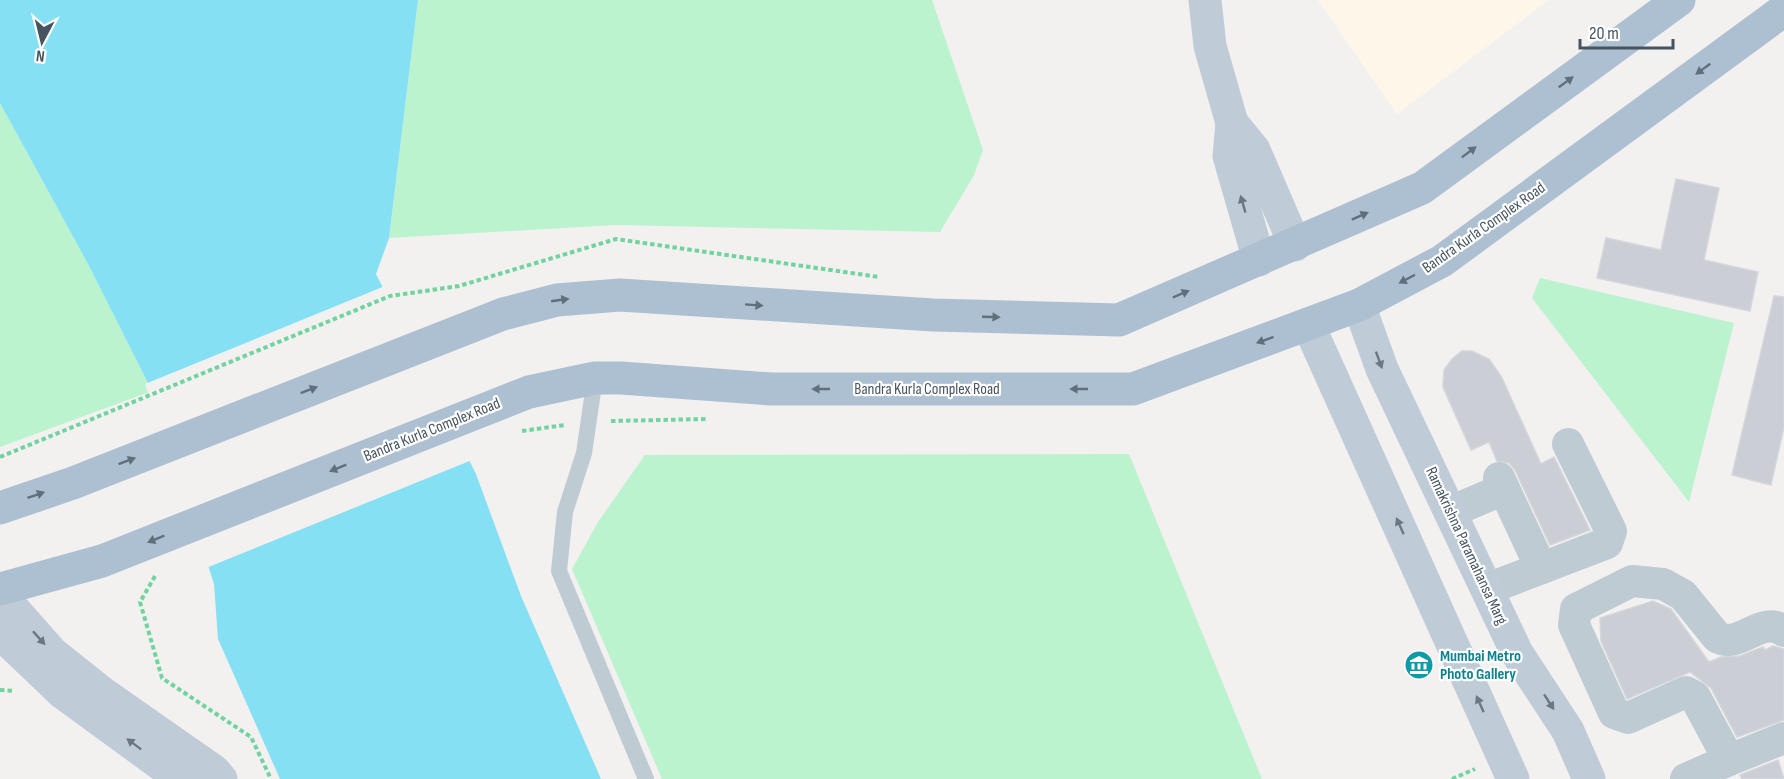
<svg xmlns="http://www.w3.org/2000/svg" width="1784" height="779" viewBox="0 0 1784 779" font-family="'Sofia Sans Condensed',sans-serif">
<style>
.commercial{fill:#fef7e9}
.green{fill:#bbf3cf}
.water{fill:#85e0f4}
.pier{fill:#f3f0f0}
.building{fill:#cbcfd5;stroke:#d3d6dc;stroke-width:1.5}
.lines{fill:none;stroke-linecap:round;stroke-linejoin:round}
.path{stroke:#70d4a0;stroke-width:4;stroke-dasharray:4.5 3;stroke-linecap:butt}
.lane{stroke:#bfcbd3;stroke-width:16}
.street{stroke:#bfcbd3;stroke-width:32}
.secondary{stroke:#bfccd8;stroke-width:33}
.primary{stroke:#adc0d1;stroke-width:33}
.oneway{fill:#606f7c}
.oneway2{fill:#6a7883}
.labels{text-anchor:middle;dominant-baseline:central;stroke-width:4.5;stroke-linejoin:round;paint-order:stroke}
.street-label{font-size:16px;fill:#46545f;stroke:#fff}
.culture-label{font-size:16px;font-weight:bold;fill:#0d838f;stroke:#fff;text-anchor:start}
</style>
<rect width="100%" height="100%" fill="#f3f0f0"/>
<polygon class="commercial" points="1318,0 1549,0 1397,114"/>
<g class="green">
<polygon points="418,0 932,0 983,150 974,175 940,232 615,225 389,238"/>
<polygon points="0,103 88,264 152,391 0,447"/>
<polygon points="1540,278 1734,323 1689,502 1532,298"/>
<polygon points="1129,454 1262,779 662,779 572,569 598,522 645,455"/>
</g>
<polygon class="water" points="0,0 418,0 389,238 376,274 476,474 521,596 601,779 280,779 218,639 214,584 152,391 88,264 0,103"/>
<polygon class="pier" points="385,286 472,460 206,568 145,384"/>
<g class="building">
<polygon points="1676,179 1719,188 1704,260 1758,272 1750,311 1597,278 1606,238 1661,250"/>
<polygon points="1774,296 1784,297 1784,427 1771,485 1732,475"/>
<polygon points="1462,351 1472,351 1489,359 1501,376 1541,464 1554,457 1590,530 1550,545 1515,470 1509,463 1497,461 1489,442 1471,450 1443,387 1444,370 1452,359"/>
<polygon points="1653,601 1671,609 1709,662 1721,657 1740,656 1763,647 1765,650 1773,646 1784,649 1784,720 1737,737 1711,688 1690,672 1627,699 1601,641 1600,618"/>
<polygon points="1778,760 1784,779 1742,779 1740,775"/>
</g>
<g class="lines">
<g class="path">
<polyline points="611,421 708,419"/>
<polyline points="522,431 565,425"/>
<polyline points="0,457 390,296 459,286 616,239 879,277"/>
<polyline points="155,576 140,602 162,678 251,737 271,779"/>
<polyline points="0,690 14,691"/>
<polyline points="1452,779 1475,769"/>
</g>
<polyline class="lane" points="595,378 584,453 565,512 559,571 646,779"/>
<g class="street">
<polyline points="1499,478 1541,568"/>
<polyline points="1450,512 1504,489"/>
<polyline points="1487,589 1607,543 1611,531 1568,444"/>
<polyline points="1729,760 1784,738"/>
<path d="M1686,779l43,-19 -34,-63 -9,-5 -58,26 -14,-5 -40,-88 2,-16 56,-28 31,3 20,11 34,42c23,13 44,-23 67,-6"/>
</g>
<g class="secondary">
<polyline points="1205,0 1210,46 1232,123 1229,156 1259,260"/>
<polyline points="1232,123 1254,150 1295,245"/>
<polyline points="1359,305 1382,369 1517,653 1568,731 1589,779"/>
<polyline points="1308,324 1513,779"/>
<polyline points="0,594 52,653 101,692 214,771 221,779"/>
<polyline points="0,633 63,693 181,779"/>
</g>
<g class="primary">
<polyline points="0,508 73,483 503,314 557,300 620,295 933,315 1119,320 1422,188 1679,0"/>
<polyline points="0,589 102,561 529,392 595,378 621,378 771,389 1133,389 1359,305 1442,261 1784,10"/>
</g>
</g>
<defs><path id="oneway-solid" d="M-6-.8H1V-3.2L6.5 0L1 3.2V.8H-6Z" transform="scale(1.5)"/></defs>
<g class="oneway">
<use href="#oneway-solid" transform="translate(1703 69) rotate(144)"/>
<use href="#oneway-solid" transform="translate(1566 82) rotate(-36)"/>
<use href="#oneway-solid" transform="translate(1469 152) rotate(-37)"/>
<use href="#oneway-solid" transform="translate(1360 216) rotate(-24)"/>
<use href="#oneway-solid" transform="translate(1407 279) rotate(152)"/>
<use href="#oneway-solid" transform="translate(1181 294) rotate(-23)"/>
<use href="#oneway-solid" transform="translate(560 300) rotate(-8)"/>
<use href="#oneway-solid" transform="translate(754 305) rotate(4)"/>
<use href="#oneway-solid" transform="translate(991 317) rotate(2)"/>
<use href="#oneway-solid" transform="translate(1265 340) rotate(160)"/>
<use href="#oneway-solid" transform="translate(821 389) rotate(-180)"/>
<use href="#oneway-solid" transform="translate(1079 389) rotate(-180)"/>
<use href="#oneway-solid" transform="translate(309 390) rotate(-21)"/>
<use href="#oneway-solid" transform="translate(127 461) rotate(-21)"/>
<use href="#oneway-solid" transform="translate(338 468) rotate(158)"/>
<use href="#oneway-solid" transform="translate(36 495) rotate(-19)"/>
<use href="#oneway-solid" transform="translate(156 539) rotate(158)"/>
</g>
<g class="oneway2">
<use href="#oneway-solid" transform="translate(1243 204) rotate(-106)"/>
<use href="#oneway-solid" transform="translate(1379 360) rotate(70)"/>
<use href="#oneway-solid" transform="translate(1400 526) rotate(-114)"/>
<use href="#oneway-solid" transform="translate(39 638) rotate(48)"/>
<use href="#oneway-solid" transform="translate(1549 702) rotate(57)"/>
<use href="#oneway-solid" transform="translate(1480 704) rotate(-114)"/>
<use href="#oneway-solid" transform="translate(134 744) rotate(-143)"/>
</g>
<defs>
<g id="museum-disc" transform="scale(1.5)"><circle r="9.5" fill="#0f9aa8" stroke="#fff"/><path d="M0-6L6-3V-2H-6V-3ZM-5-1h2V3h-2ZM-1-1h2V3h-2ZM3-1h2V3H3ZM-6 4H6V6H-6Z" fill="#fff"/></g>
</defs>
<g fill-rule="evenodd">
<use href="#museum-disc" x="1419" y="665"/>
</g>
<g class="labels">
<g class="street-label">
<text transform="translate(1484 228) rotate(-35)">Bandra Kurla Complex Road</text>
<text x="927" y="389">Bandra Kurla Complex Road</text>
<text transform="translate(432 430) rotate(-22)">Bandra Kurla Complex Road</text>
<text transform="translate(1466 546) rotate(65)">Ramakrishna Paramahansa Marg</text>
</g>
<g class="culture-label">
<text x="1440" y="656">Mumbai Metro<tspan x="1440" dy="18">Photo Gallery</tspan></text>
</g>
</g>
<g transform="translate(42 42) rotate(187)" stroke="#ffffff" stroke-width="4.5" paint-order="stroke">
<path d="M0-4.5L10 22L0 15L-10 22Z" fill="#46545f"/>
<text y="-9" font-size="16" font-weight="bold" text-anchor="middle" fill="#46545f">N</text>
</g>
<path d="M1580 39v9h93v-9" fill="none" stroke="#46545f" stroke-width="3"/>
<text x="1589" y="39" font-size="18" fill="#46545f" stroke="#ffffff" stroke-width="4.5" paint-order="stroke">20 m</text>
</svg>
